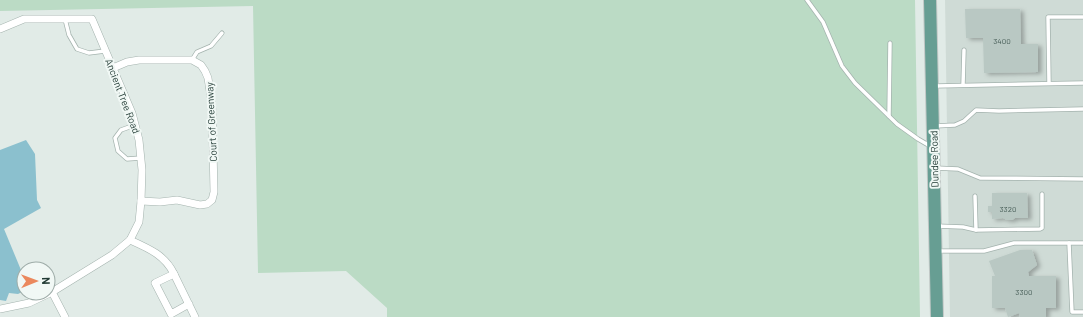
<svg xmlns="http://www.w3.org/2000/svg" width="1083" height="317" viewBox="0 0 1083 317" font-family="Barlow,sans-serif">
<style>
.built{fill:#cfdbd6}
.green{fill:#bbdbc5}
.water{fill:#8bc0ce}
.building{fill:#b9c8c3;filter:url(#shadow)}
.lines{fill:none;stroke-linecap:round;stroke-linejoin:round}
.lane-casing{stroke:#a4b3ae;stroke-width:5}
.street-casing{stroke:#a4b3ae;stroke-width:8}
.primary-casing{stroke:#c1c8c6;stroke-width:14}
.lane{stroke:#fff;stroke-width:3.5}
.street{stroke:#fff;stroke-width:7}
.primary{stroke:#679e93;stroke-width:12}
.labels{text-anchor:middle;dominant-baseline:central;stroke-width:4;stroke-linejoin:round;paint-order:stroke}
.number-label{font-size:8px;fill:#485e58}
.street-label{font-size:10px;fill:#223b35;stroke:#f1f8f5}
</style>
<defs>
<filter id="shadow"><feDropShadow dx="3.5" dy="2" stdDeviation="2" flood-color="#0004"/></filter>
</defs>
<rect width="100%" height="100%" fill="#e1ebe7"/>
<polygon class="built" points="945,0 1083,0 1083,317 950,317"/>
<polygon class="green" points="0,0 915,0 920,317 387,317 387,308 346,271 258,273 253,6 0,11"/>
<polygon class="water" points="26,140 35,154 37,200 41,208 4,229 21,270 24,269 24,291 18,294 9,293 6,301 0,300 0,150"/>
<g class="building">
<polygon points="965,9 1020,9 1021,44 1038,44 1038,72 984,73 983,38 966,38"/>
<polygon points="992,193 1027,193 1028,218 1015,218 1012,220 1007,220 1003,218 992,219 992,212 988,212 988,206 992,206"/>
<polygon points="1020,250 1032,250 1037,265 1028,272 1029,276 1056,276 1056,308 1046,308 1046,317 1020,317 1019,313 1008,317 1005,308 992,308 992,276 995,276 989,261"/>
</g>
<g class="lines">
<g class="lane-casing">
<g id="lane">
<polyline points="807,0 823,22 842,66 855,83 897,124 918,139 930,146"/>
<polyline points="65,19 69,35 77,49 89,53 105,51"/>
<polyline points="192,60 197,52 211,46 222,33"/>
<polyline points="1049,83 1048,17 1083,17"/>
<polyline points="963,85 964,50"/>
<polyline points="935,86 1083,83"/>
<polyline points="889,116 890,43"/>
<polyline points="135,125 121,130 115,138 118,151 127,159 141,158"/>
<polyline points="935,126 955,125 964,121 976,110 999,111 1083,109"/>
<polyline points="935,168 958,169 980,178 1083,179"/>
<polyline points="975,196 976,230"/>
<polyline points="936,226 963,227 976,230 1040,229 1042,228 1042,194"/>
<polyline points="1069,243 1072,312 1083,312"/>
<polyline points="937,251 984,251 1014,243 1083,243"/>
</g>
</g>
<g class="street-casing">
<g id="street">
<polyline points="0,29 24,19 92,19 132,113 139,140 142,170 141,201 139,222 130,240 112,255 52,292 29,303 0,309"/>
<polyline points="113,68 127,62 139,60 192,60 201,65 205,71 208,78 212,105 214,192 212,200 207,204 200,205 177,200 160,202 141,201"/>
<path d="M130,240c18,8 35,15 44,34"/>
<polyline points="52,292 65,317"/>
<polyline points="189,304 171,314 155,283 174,274 195,317"/>
</g>
</g>
<g class="primary-casing">
<polyline id="primary" points="930,0 937,317"/>
</g>
<use href="#lane" class="lane"/>
<use href="#street" class="street"/>
<use href="#primary" class="primary"/>
</g>
<g class="labels">
<g class="number-label">
<text x="1002" y="41">3400</text>
<text x="1008" y="209">3320</text>
<text x="1024" y="292">3300</text>
</g>
<g class="street-label">
<text transform="translate(123 96) rotate(69)">Ancient Tree Road</text>
<text transform="translate(211 122) rotate(-93)">Court of Greenway</text>
<text transform="translate(934 159) rotate(-91)">Dundee Road</text>
</g>
</g>
<g transform="translate(36 281) rotate(89)"><circle r="19" fill="#f1f8f5" stroke="#9eaca8"/>
<path d="M0-3L7 15L0 10L-7 15Z" fill="#eb895e"/>
<text y="-6" font-size="11" font-weight="bold" text-anchor="middle" fill="#223b35">N</text>
</g>
</svg>
